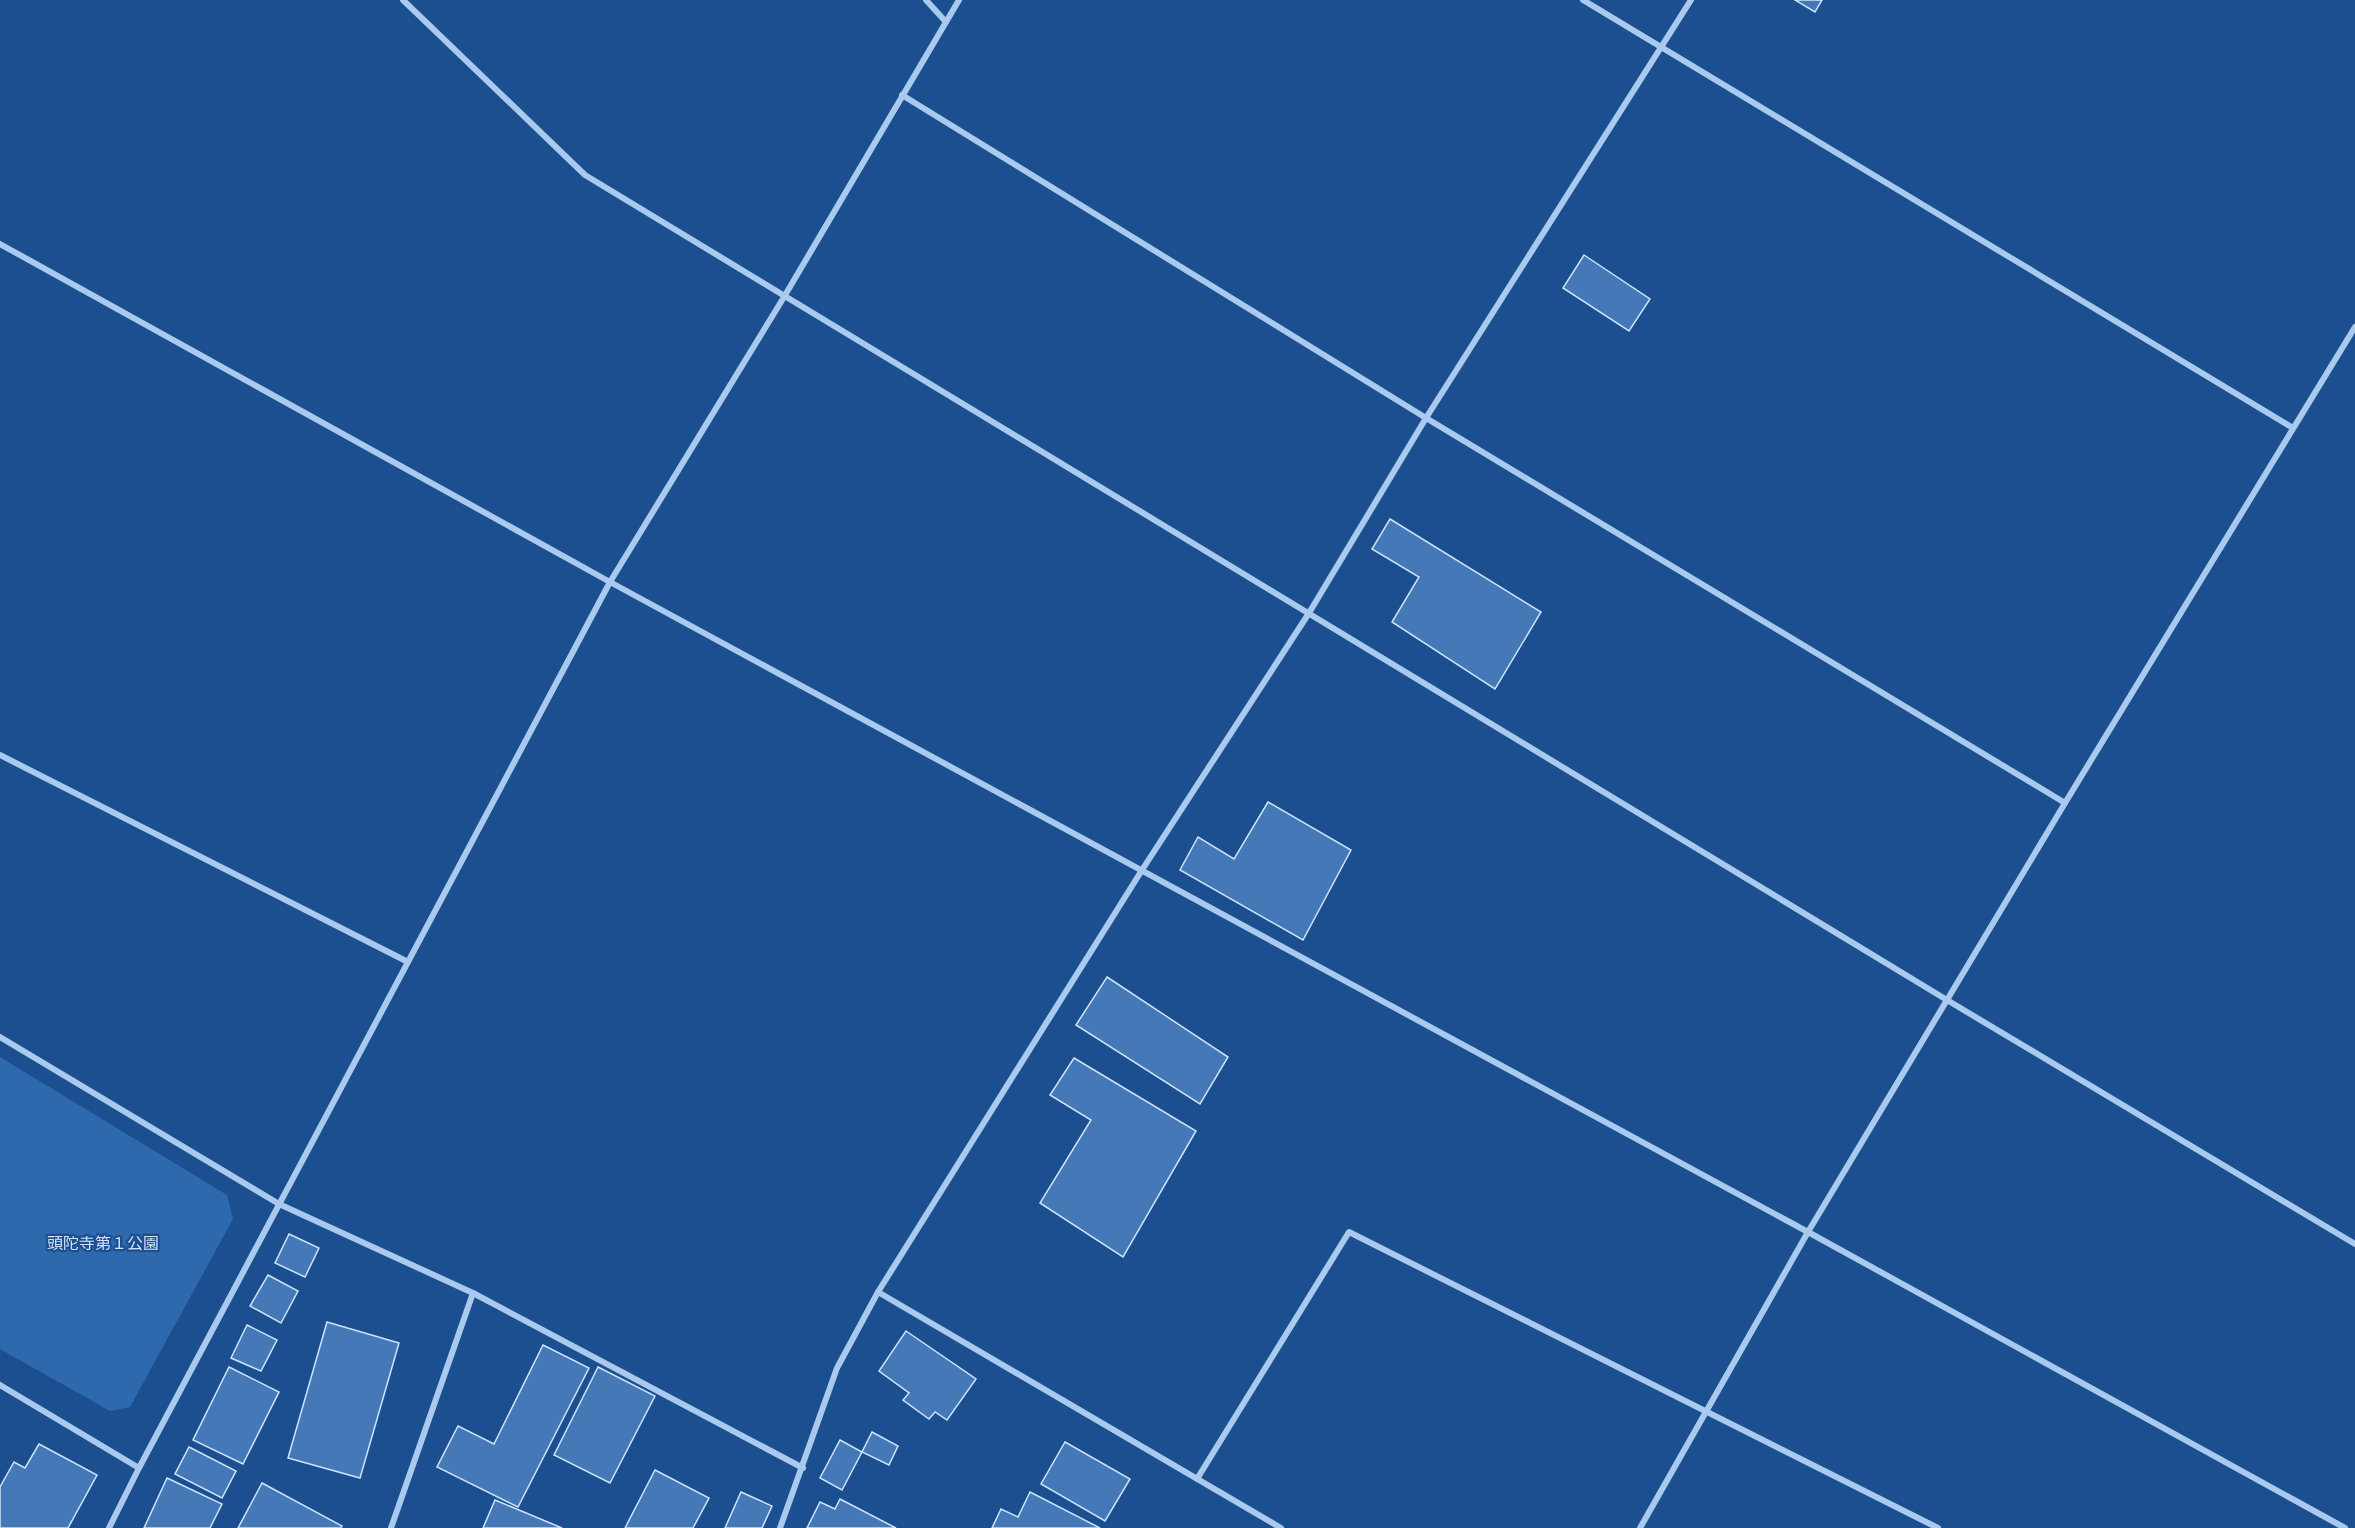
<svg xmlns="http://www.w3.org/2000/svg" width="2355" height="1528" viewBox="0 0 2355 1528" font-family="'Fira Sans Condensed','Noto Sans JP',sans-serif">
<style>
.green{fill:#2e69ad}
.building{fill:#4478b7;stroke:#cfe3fa;stroke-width:1.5}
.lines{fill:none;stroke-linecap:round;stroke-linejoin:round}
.minor{stroke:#a9c9ee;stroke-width:6}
.labels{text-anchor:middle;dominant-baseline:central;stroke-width:4.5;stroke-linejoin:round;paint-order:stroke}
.park-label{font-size:16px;fill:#cfe3fa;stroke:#1b4f8f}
</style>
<rect width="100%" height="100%" fill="#1b4f8f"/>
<polygon class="green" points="0,1057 227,1195 233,1219 130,1407 110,1411 0,1349"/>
<g class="building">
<polygon points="1795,0 1822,0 1815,12"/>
<polygon points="1584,255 1650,299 1629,331 1563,288"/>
<polygon points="1390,519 1541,612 1495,689 1392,622 1419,577 1372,549"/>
<polygon points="1268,802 1351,850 1303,940 1180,870 1198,837 1234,859"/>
<polygon points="1107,977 1228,1057 1200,1104 1076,1025"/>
<polygon points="1074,1058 1196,1131 1123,1257 1040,1203 1091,1120 1050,1095"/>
<polygon points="289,1234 319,1248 305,1277 275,1263"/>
<polygon points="268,1275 298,1291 281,1323 250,1306"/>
<polygon points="327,1322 399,1343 360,1478 288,1458"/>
<polygon points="247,1325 277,1340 261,1371 231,1358"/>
<polygon points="906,1331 976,1379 947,1420 935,1412 929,1419 903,1400 909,1393 879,1371"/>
<polygon points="543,1345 589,1368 518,1507 437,1467 458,1426 494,1444"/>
<polygon points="229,1367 279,1392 243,1464 193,1440"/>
<polygon points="598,1367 655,1396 610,1483 554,1455"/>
<polygon points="872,1432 898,1446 889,1465 862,1452"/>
<polygon points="840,1440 862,1452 842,1490 820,1478"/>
<polygon points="1065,1442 1130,1479 1105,1521 1041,1484"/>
<polygon points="39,1444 97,1475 68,1528 0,1528 0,1487 14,1462 25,1468"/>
<polygon points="189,1447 236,1471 222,1498 175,1474"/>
<polygon points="655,1470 709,1498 693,1528 625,1528"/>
<polygon points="167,1478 222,1504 210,1528 144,1528"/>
<polygon points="262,1483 342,1526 341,1528 238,1528"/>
<polygon points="741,1492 772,1506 762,1528 725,1528"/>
<polygon points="1030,1492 1100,1528 992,1528 1001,1509 1018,1517"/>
<polygon points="840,1499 896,1528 807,1528 820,1502 835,1509"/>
<polygon points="495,1500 562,1528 483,1528"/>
</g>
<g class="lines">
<g class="minor">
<polyline points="403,0 585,175 1947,1000 2355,1244"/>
<polyline points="926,0 946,22"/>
<polyline points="1583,0 2293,428"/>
<polyline points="902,95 1426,418 2065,803"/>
<polyline points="0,244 610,582 1808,1232 2345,1528"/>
<polyline points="0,755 408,962"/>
<polyline points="0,1037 279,1204 473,1293 803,1468"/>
<polyline points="878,1292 1281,1528"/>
<polyline points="0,1385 139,1468"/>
<polyline points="1197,1479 1349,1232 1938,1528"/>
<polyline points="109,1528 139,1468 610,582 784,297 959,0"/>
<polyline points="391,1528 473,1293"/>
<polyline points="780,1528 837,1368 878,1292 1142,870 1309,613 1426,418 1691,0"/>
<polyline points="1640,1528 1808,1232 2065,803 2355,327"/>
</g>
</g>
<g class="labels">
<g class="park-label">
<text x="103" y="1243">頭陀寺第１公園</text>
</g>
</g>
</svg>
